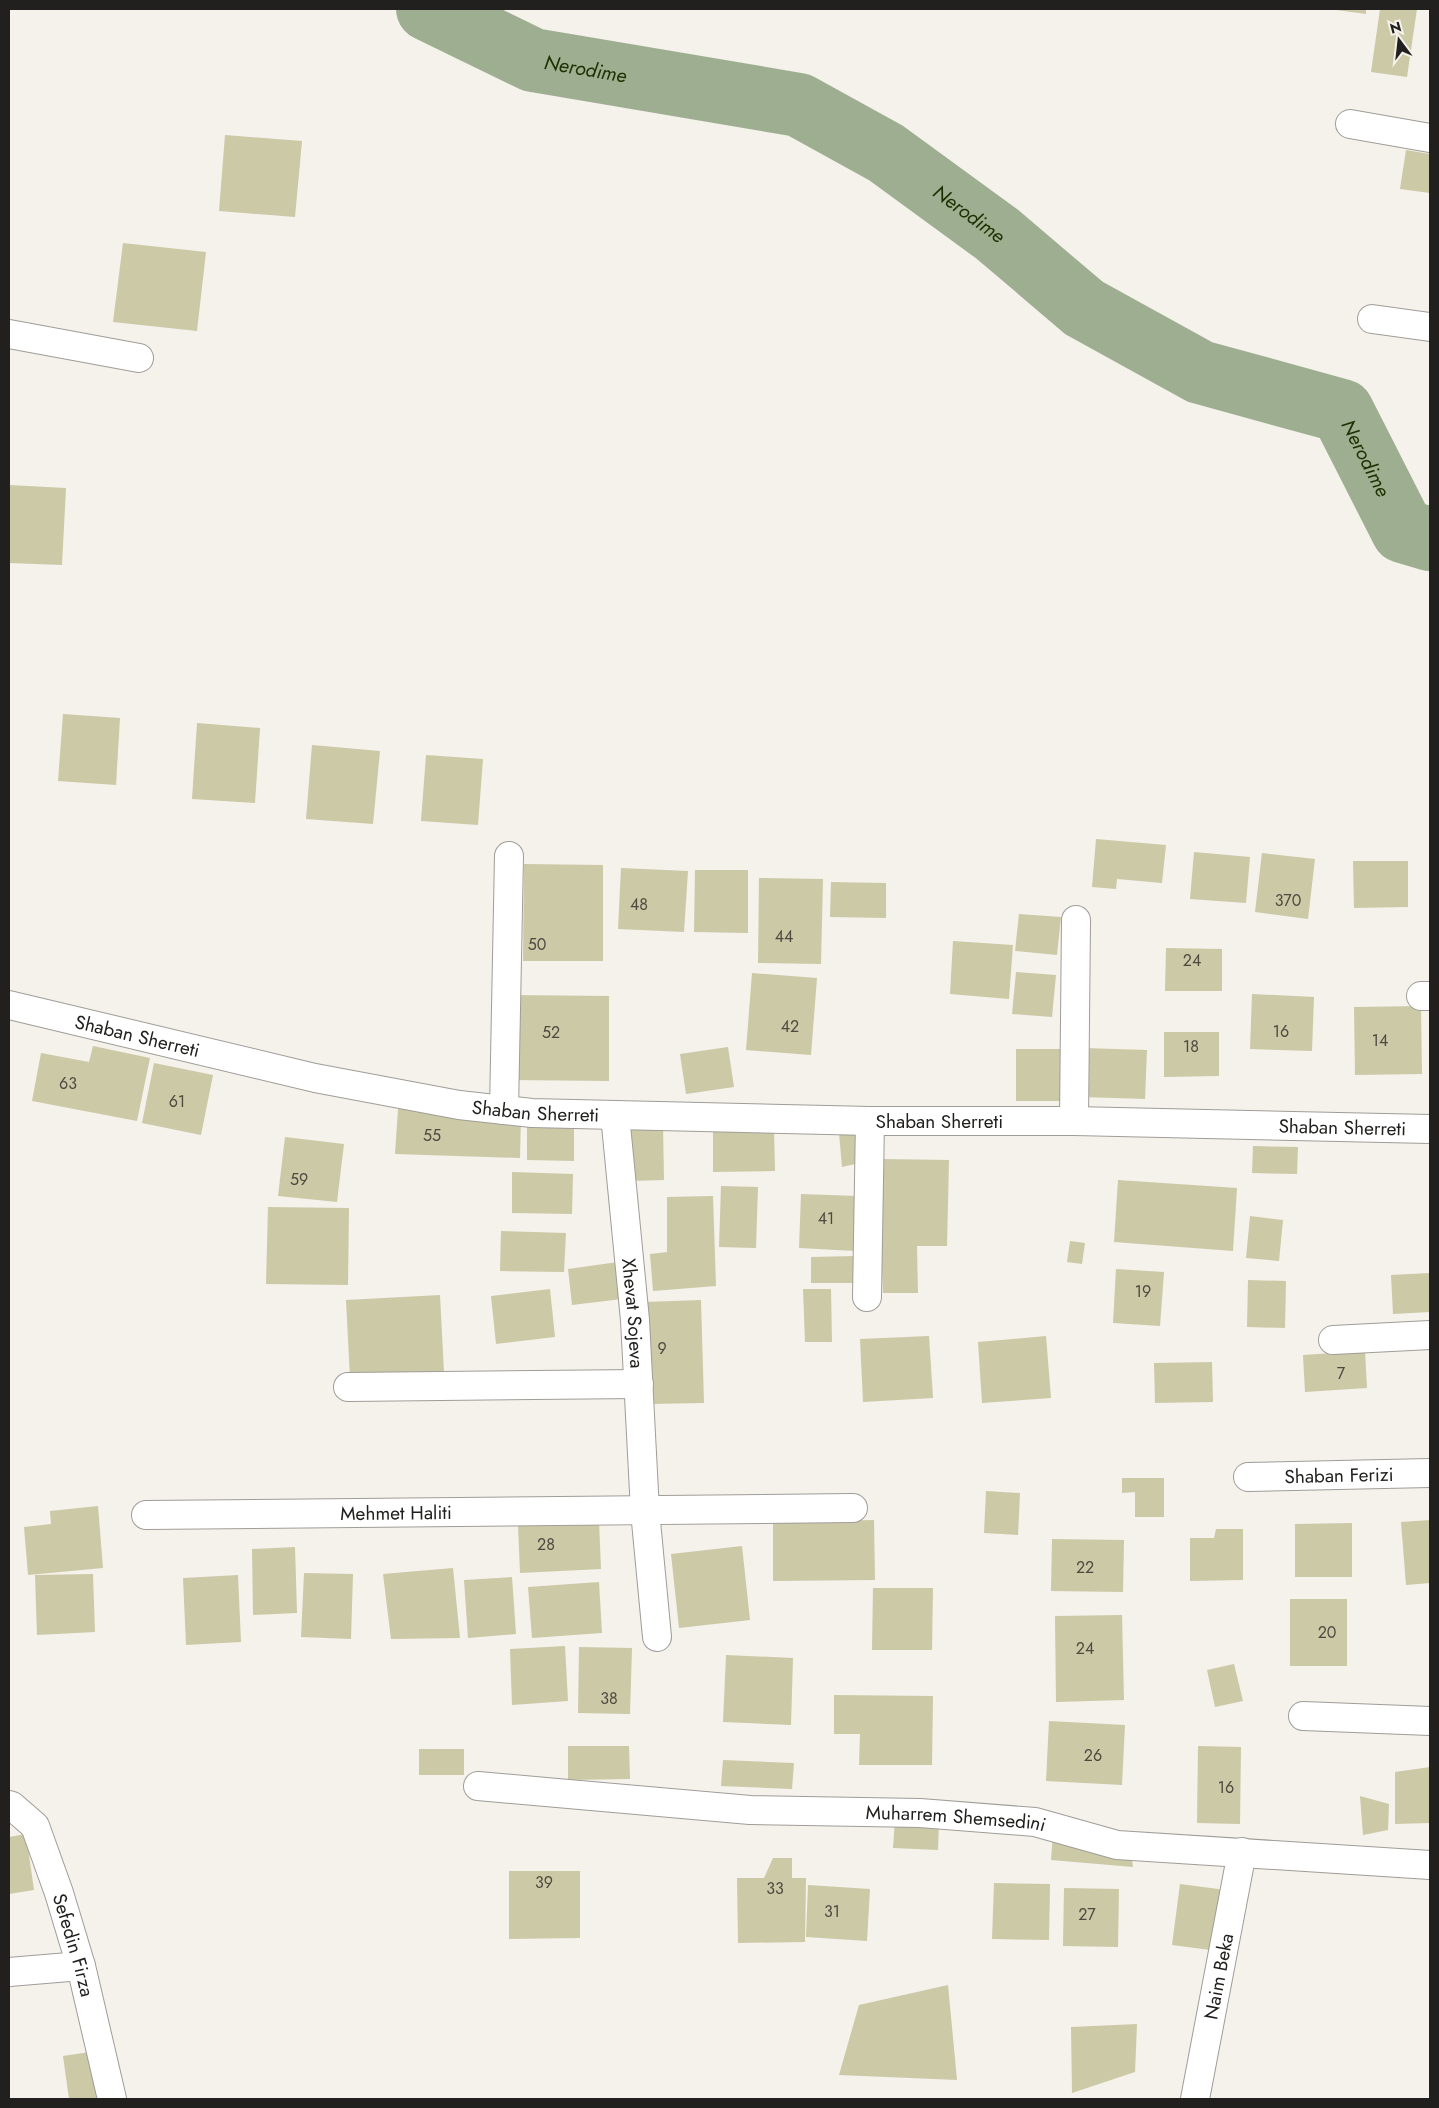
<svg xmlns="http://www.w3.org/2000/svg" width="1439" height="2108" viewBox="0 0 1439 2108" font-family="Jost,sans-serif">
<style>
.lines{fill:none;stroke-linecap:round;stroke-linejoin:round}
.river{stroke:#9eaf91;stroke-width:64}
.building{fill:#ccc9a7}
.minor-casing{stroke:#a09d98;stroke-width:30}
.minor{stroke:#fff;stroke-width:28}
.labels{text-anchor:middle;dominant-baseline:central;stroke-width:4.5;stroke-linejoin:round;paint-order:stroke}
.number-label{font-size:16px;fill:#4c4a40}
.street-label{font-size:19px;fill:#21201e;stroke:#f5f1eb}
.water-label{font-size:20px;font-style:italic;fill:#1c3101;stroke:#f5f1eb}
</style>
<rect width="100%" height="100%" fill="#f5f1eb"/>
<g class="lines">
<path class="river" id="s1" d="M428,9l105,51 266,45 87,48 111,81 87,74 116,64 142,39 61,120 27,8"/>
</g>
<g class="building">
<polygon points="1329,9 1366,9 1366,14"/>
<polygon points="1380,9 1417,9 1407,77 1371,72"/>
<polygon points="225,135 302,141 295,217 219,211"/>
<polygon points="1406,150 1430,154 1430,193 1400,189"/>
<polygon points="123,243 206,252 197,331 113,322"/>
<polygon points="9,485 66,488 62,565 9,563"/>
<polygon points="63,714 120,718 116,785 58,781"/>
<polygon points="197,723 260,728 255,803 192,799"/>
<polygon points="312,745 380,751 373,824 306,819"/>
<polygon points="426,755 483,759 478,825 421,821"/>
<polygon points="1096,839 1166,845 1162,883 1117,879 1116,889 1092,887"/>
<polygon points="1194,852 1250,857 1246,903 1190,899"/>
<polygon points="1262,853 1315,859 1308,919 1255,912"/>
<polygon points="1353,861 1408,861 1408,907 1354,908"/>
<polygon points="524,864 603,865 603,961 523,961"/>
<polygon points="621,868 688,871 684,932 618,929"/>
<polygon points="695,870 748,870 748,933 694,932"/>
<polygon points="759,878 823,879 821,964 758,963"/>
<polygon points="831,882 886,883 886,918 830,917"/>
<polygon points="1019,914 1061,917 1057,955 1015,951"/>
<polygon points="953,941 1013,945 1009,999 950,994"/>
<polygon points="1166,948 1222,949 1222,991 1165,991"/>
<polygon points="1016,972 1056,975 1052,1017 1012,1014"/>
<polygon points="752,973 817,978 811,1055 746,1050"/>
<polygon points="1252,994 1314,997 1312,1051 1250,1049"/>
<polygon points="511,995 609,996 609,1081 510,1080"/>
<polygon points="1421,1006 1422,1074 1355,1075 1354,1007"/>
<polygon points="1164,1032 1219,1032 1219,1076 1164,1077"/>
<polygon points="93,1046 150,1058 137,1121 32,1101 41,1053 89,1062"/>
<polygon points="728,1047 734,1087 686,1094 680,1054"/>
<polygon points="1084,1048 1147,1050 1145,1099 1082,1097"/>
<polygon points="1016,1049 1065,1049 1066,1101 1016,1101"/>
<polygon points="154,1063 213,1075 201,1135 142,1123"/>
<polygon points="398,1109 521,1115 520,1158 395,1154"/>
<polygon points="527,1120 574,1121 574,1161 527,1160"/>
<polygon points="663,1126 664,1180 630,1181 628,1127"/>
<polygon points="713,1129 774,1129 775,1171 713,1172"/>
<polygon points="863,1131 864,1162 842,1167 839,1133"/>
<polygon points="285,1137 344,1144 337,1202 278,1196"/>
<polygon points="1253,1146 1298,1147 1297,1174 1252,1173"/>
<polygon points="883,1159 949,1160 947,1246 917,1246 918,1293 883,1293 881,1245"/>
<polygon points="512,1172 573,1174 572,1214 512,1213"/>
<polygon points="1118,1180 1237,1188 1233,1251 1114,1242"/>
<polygon points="721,1186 758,1187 756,1248 719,1247"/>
<polygon points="801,1194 857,1196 855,1251 799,1248"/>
<polygon points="713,1196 716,1286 653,1291 650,1254 667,1252 667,1197"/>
<polygon points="268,1207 349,1208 348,1285 266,1284"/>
<polygon points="1250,1216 1283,1220 1279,1261 1246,1258"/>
<polygon points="501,1231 566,1233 564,1272 500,1271"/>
<polygon points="1070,1241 1085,1243 1082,1264 1067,1262"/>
<polygon points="855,1256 856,1283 811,1283 811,1257"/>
<polygon points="618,1262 622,1299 572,1305 568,1269"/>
<polygon points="1116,1269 1164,1272 1160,1326 1113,1323"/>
<polygon points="1430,1273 1430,1312 1393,1314 1391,1275"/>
<polygon points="1248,1280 1286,1281 1285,1328 1247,1327"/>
<polygon points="550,1289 555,1337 496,1344 491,1296"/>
<polygon points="803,1289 831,1289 832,1342 805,1342"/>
<polygon points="440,1295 444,1373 350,1378 346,1300"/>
<polygon points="701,1300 704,1403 648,1404 645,1302"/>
<polygon points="929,1336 933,1398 863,1402 860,1339"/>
<polygon points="1046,1336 1051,1398 982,1403 978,1342"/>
<polygon points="1365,1351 1367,1388 1305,1392 1303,1355"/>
<polygon points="1212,1362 1213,1402 1155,1403 1154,1363"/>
<polygon points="1122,1478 1164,1478 1164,1517 1135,1517 1135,1492 1122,1493"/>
<polygon points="986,1491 1020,1493 1018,1535 984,1533"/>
<polygon points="98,1506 103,1568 28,1575 24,1527 51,1524 50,1511"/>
<polygon points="874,1520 875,1580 773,1581 773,1522"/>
<polygon points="1430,1520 1430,1583 1406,1585 1401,1522"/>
<polygon points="599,1521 601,1569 520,1573 518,1525"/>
<polygon points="1352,1523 1352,1577 1295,1577 1295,1524"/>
<polygon points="1216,1529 1243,1529 1243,1580 1190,1581 1190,1538 1214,1538"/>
<polygon points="1052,1539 1124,1540 1123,1592 1051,1591"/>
<polygon points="742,1546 750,1620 679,1628 671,1554"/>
<polygon points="295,1547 297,1613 253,1615 252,1549"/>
<polygon points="453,1568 460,1638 391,1639 383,1574"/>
<polygon points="304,1573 353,1574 351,1639 301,1637"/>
<polygon points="93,1574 95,1632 37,1635 35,1575"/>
<polygon points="238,1575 241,1642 186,1645 183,1578"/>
<polygon points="512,1577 516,1634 468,1638 464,1580"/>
<polygon points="599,1582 602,1633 532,1638 528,1587"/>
<polygon points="873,1588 933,1588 932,1650 872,1650"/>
<rect x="1290" y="1599" width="57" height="67"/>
<polygon points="1122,1615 1124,1700 1056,1702 1055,1616"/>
<polygon points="565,1646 568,1701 512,1705 510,1649"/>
<polygon points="579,1647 632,1648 630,1714 578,1713"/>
<polygon points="726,1655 793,1658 791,1725 723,1722"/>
<polygon points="1234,1664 1243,1701 1215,1707 1207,1670"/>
<polygon points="834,1695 933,1696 932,1765 859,1765 860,1734 834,1734"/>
<polygon points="1049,1721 1125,1725 1122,1785 1046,1781"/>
<polygon points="568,1746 629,1746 630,1779 568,1780"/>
<polygon points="1198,1746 1241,1747 1240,1824 1197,1823"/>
<rect x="419" y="1749" width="45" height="26"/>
<polygon points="723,1760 794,1763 792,1789 721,1786"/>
<polygon points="1430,1767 1430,1823 1395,1824 1395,1772"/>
<polygon points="1360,1796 1389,1804 1388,1830 1363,1835"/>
<polygon points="895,1820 939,1822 938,1850 893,1848"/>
<polygon points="26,1834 34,1890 9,1894 9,1837"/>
<polygon points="1053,1834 1131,1852 1133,1867 1051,1860"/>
<polygon points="773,1858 792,1858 792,1878 806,1878 805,1942 738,1943 737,1878 764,1878"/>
<polygon points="509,1871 580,1871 580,1938 509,1939"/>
<polygon points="994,1883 1050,1884 1049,1940 992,1939"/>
<polygon points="1180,1884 1226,1890 1218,1951 1172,1945"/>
<polygon points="808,1885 870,1889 867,1941 806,1937"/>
<polygon points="1064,1888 1119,1889 1118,1947 1063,1946"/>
<polygon points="948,1985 957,2080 839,2075 859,2005"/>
<polygon points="1137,2024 1135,2072 1072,2093 1071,2027"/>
<polygon points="96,2051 103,2099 69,2099 63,2056"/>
</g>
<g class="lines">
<g class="minor-casing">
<g id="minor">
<polyline points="1350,124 1430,138"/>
<polyline points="1372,319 1430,327"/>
<polyline points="9,334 139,358"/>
<polyline points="1421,996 1430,996"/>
<path id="s2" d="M9,1005l306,73 144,27 73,8 338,8h204l356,8"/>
<polyline points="504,1110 509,856"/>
<path id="s3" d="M615,1115l20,205 10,191 12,126"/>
<polyline points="1074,1121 1076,920"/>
<polyline points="867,1297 870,1121"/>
<polyline points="1333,1340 1430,1335"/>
<polyline points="348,1387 639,1384"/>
<path id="s4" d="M1248,1477l182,-4"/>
<path id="s5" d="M146,1515l707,-7"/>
<polyline points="1303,1716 1430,1721"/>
<path id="s6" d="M478,1786l272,24 170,3 115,9 82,23 313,20"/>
<path id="s7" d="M9,1805l3,1 23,20 24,67 22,73 31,133"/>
<polyline points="9,1972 81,1966"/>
<path id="s8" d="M1195,2099l47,-247"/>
</g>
</g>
<use href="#minor" class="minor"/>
</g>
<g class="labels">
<g class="number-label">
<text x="1288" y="900">370</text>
<text x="639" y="904">48</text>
<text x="784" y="936">44</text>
<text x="537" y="944">50</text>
<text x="1192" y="960">24</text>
<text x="790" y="1026">42</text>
<text x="1281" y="1031">16</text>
<text x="551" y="1032">52</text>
<text x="1380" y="1040">14</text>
<text x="1191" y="1046">18</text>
<text x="68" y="1083">63</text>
<text x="177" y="1101">61</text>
<text x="432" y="1135">55</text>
<text x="299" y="1179">59</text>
<text x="826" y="1218">41</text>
<text x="1143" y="1291">19</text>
<text x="662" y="1348">9</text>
<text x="1341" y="1373">7</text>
<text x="546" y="1544">28</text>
<text x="1085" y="1567">22</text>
<text x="1327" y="1632">20</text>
<text x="1085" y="1648">24</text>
<text x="609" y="1698">38</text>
<text x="1093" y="1755">26</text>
<text x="1226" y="1787">16</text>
<text x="544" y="1882">39</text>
<text x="775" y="1888">33</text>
<text x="832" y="1911">31</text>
<text x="1087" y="1914">27</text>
</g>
<g class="street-label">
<text stroke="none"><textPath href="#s2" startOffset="132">Shaban Sherreti</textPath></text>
<text stroke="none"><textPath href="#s2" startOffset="538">Shaban Sherreti</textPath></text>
<text stroke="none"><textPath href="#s2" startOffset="942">Shaban Sherreti</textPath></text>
<text stroke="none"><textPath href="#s2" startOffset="1345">Shaban Sherreti</textPath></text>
<text stroke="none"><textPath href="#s3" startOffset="199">Xhevat Sojeva</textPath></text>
<text stroke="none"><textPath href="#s4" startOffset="91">Shaban Ferizi</textPath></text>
<text stroke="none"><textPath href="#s5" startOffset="250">Mehmet Haliti</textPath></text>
<text stroke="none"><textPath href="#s6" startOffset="479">Muharrem Shemsedini</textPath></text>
<text stroke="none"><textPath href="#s7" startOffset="159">Sefedin Firza</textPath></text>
<text stroke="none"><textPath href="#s8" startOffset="125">Naim Beka</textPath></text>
</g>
<g class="water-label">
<text stroke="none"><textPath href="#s1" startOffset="170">Nerodime</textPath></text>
<text stroke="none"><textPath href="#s1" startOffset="589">Nerodime</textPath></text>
<text stroke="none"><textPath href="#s1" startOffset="1070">Nerodime</textPath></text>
</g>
</g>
<rect width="1439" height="2108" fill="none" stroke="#21201e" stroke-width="20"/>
<g transform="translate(1399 40) rotate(345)" stroke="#f5f1eb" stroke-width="4" paint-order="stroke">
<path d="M0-4L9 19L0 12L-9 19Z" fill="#21201e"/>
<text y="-8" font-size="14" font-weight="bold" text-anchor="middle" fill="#21201e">N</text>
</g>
</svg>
